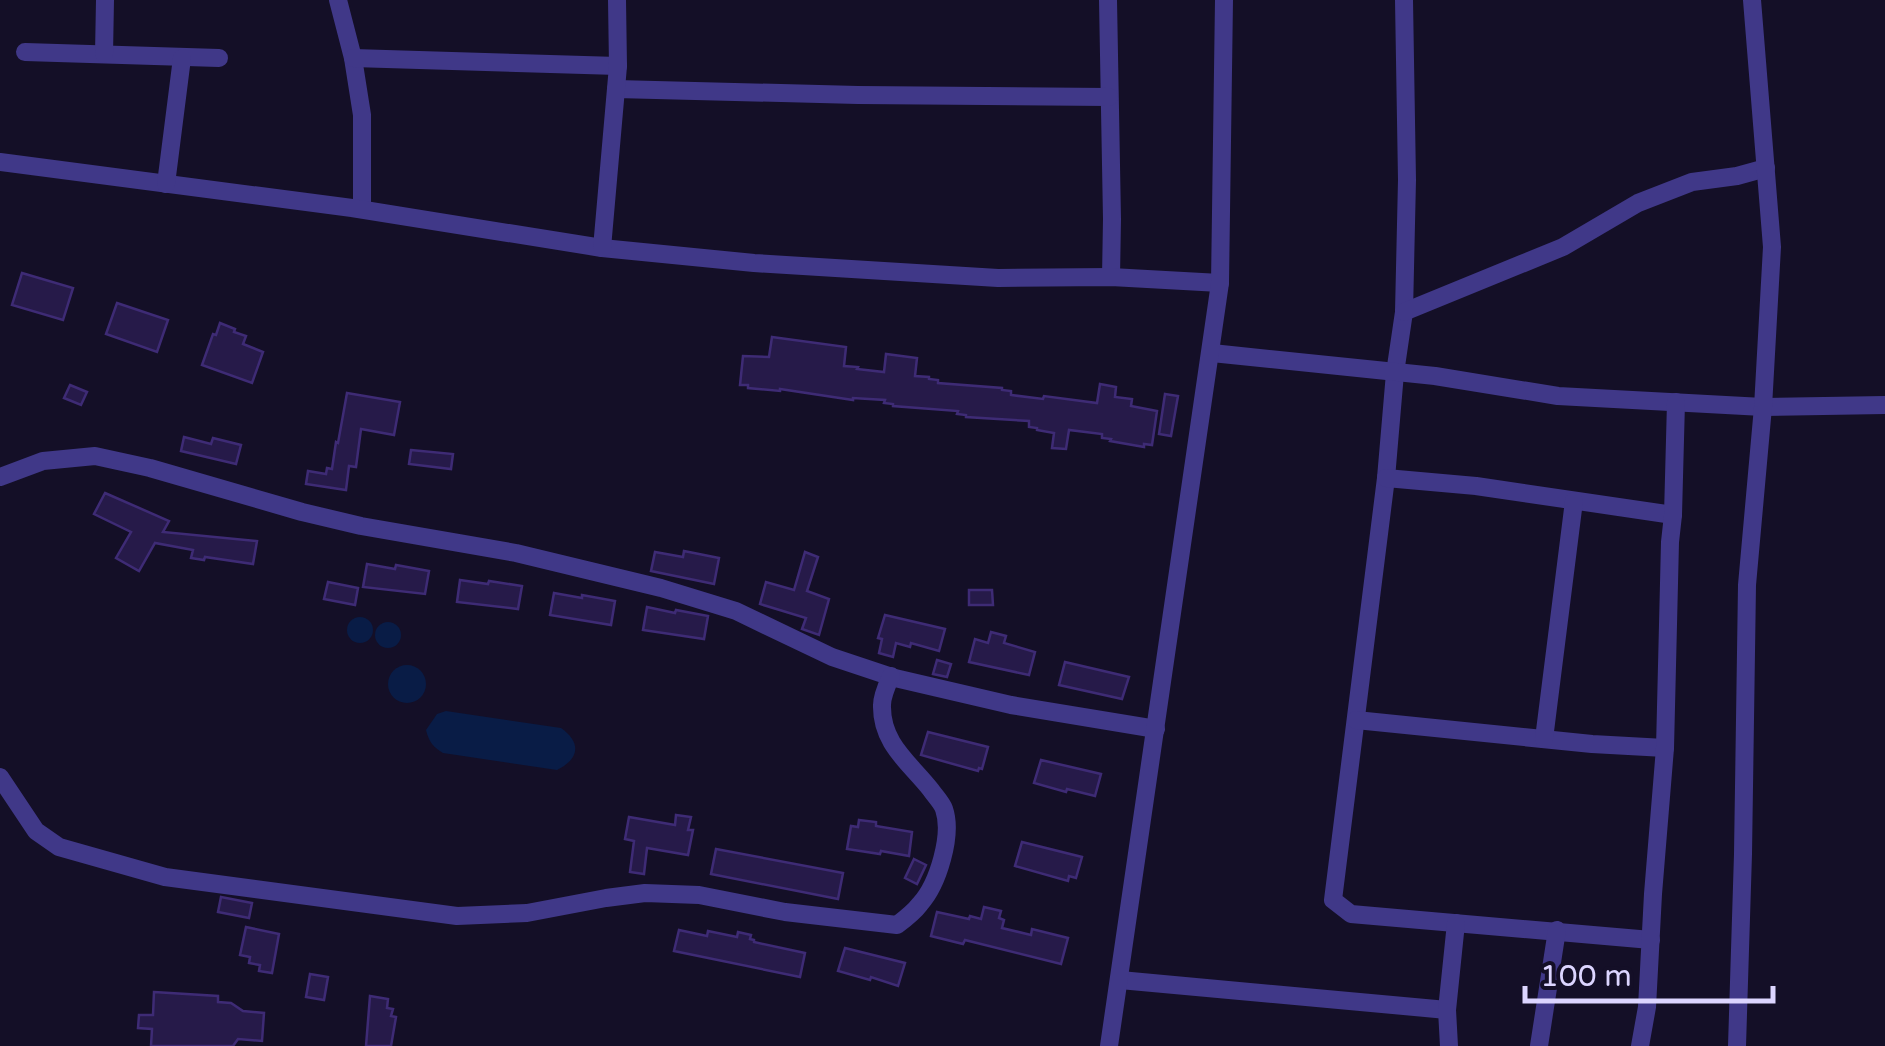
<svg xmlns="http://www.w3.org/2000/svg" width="1885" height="1046" viewBox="0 0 1885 1046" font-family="'Varela Round',sans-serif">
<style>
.water{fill:#091c46}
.building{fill:#261a49;stroke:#3e2b75;stroke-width:2.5}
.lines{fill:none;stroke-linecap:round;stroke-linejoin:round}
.street{stroke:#403888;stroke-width:18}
</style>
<rect width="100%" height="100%" fill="#140f27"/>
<g class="water">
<circle cx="360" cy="630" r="13"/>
<circle cx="388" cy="635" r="13"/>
<circle cx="407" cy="684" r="19"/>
<path d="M446,711l115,17c21,15 18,31 -4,42l-114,-17c-10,-6 -14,-11 -17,-23l11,-16z"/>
</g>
<g class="building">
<polygon points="22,273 73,288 63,320 12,305"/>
<polygon points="117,303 168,320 157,352 106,334"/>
<polygon points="220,323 235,329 234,332 246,336 243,344 263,352 252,383 202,365 213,334 216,335"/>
<polygon points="772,337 846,347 844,366 858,367 857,369 884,372 886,354 917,358 915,376 929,377 929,379 938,380 938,383 1002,388 1002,390 1011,391 1011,395 1043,399 1044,396 1097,403 1100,384 1116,387 1115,397 1132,399 1131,406 1157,411 1152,445 1144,444 1144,447 1110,441 1111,439 1102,438 1102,434 1069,430 1066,449 1052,448 1054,433 1037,430 1037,428 1029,427 1029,421 966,417 966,415 957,414 958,411 893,406 893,404 884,403 885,400 853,398 853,400 780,389 780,391 748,388 748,385 740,385 743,356 769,357"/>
<polygon points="70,385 87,392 81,405 64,398"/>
<polygon points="347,393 400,402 394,435 361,429 356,467 349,466 346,490 306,484 308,471 326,474 327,468 332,469 336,442 338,443"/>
<polygon points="1165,394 1178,396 1171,436 1159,434"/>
<polygon points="184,437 211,444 213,438 241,445 236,464 181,451"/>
<polygon points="411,450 453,454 451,469 409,464"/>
<polygon points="105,493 169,521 163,532 257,541 253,564 205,557 204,560 191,558 193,550 155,543 139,571 116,558 131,532 94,514"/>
<polygon points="684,551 719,558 714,584 651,571 655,552 683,557"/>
<polygon points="805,552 818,557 807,591 829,599 819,635 802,629 806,618 760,604 766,582 794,590"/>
<polygon points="367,564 395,569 396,565 429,571 425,594 363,587"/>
<polygon points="460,580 488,584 489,581 522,586 518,609 457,602"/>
<polygon points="328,582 358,588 355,605 324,599"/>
<polygon points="969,590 992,590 993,605 969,605"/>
<polygon points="554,593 582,598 582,595 615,601 611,625 550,615"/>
<polygon points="647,607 675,613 676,610 708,616 704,639 643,630"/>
<polygon points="885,615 945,629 939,651 911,643 910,647 896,643 893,657 879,653 882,639 878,638"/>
<polygon points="991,632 1006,636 1004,643 1035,652 1029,675 969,662 975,639 988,643"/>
<polygon points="937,660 951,664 947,677 933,674"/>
<polygon points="1065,662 1129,677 1122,699 1059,685"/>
<polygon points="928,732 988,747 982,769 979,768 978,771 921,755"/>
<polygon points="1041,760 1101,774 1095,796 1067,789 1066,792 1034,783"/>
<polygon points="676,815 691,817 688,830 693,830 688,855 647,848 644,874 630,872 634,841 625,839 629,817 675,825"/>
<polygon points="859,820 876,822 876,826 912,832 909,856 881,851 880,854 847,849 851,826 858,827"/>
<polygon points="1022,842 1082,857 1076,878 1069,876 1068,881 1015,866"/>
<polygon points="716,849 843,873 838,899 711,874"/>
<polygon points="914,859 926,865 917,884 905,878"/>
<polygon points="221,897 252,903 249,918 218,912"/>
<polygon points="984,907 1001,911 999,918 1004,920 1002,928 1031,935 1032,929 1068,938 1061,964 965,940 963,944 931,936 937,912 969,919 970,916 981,919"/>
<polygon points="246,927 279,934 272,973 259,971 260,965 249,963 250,957 240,955"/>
<polygon points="679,930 707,936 708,931 737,937 738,932 751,935 750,939 754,940 754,942 805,953 800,977 674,951"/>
<polygon points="845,948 905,963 898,986 871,977 870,980 838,971"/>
<polygon points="310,974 328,977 324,1000 306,997"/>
<polygon points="154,992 218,996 218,1002 231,1003 243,1011 264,1013 262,1041 238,1039 233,1046 151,1046 152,1029 138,1028 139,1015 153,1015"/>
<polygon points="370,996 388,999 387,1008 393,1009 391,1016 396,1017 391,1046 366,1046"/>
</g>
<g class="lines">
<g class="street">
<polyline points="338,0 353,58 362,115 362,209"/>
<polyline points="1108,0 1112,219 1111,277"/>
<polyline points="1404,0 1407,180 1404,312 1395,373 1386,478 1333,900 1351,914 1651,940"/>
<polyline points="25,52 219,58"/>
<polyline points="104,54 105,0"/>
<polyline points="353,58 618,66"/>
<polyline points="616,89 858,95 1109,97"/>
<polyline points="0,162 352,208 602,248 754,263 998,278 1111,277 1220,283"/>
<polyline points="166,184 182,58"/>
<polyline points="602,248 618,66 617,0"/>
<polyline points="1404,312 1563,247 1638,203 1692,182 1737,176 1766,168"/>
<polyline points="1212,353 1435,376 1558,396 1763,407 1885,405"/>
<polyline points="0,477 43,461 95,456 150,468 302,512 361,526 516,553 661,588 736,611 832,657 895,678 1011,705 1156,729"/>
<polyline points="1386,478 1476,486 1673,515"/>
<polyline points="1356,720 1592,744 1665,748"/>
<polyline points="1544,739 1574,501"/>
<path d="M0,777l36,54 23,16 106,30 292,39 70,-3 79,-15 39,-5 54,2 86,17 112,13c8,-6 17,-13 23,-21 18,-20 33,-69 24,-95 -2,-6 -9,-13 -13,-19 -21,-27 -50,-46 -49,-85 0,-9 5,-20 9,-29"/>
<polyline points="1120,980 1447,1010"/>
<polyline points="1109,1046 1220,283 1224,0"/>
<polyline points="1449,1046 1447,1010 1456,923"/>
<polyline points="1539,1046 1557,930"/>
<polyline points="1640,1046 1647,1007 1653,894 1665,748 1670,542 1673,515 1676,402"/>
<polyline points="1737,1046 1743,854 1747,585 1763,407 1772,247 1752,0"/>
</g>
</g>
<path d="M1525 986v15h248v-15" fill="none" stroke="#dcd5ff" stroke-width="5"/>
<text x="1540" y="986" font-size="30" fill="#dcd5ff" stroke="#140f27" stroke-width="8" paint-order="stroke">100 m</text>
</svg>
